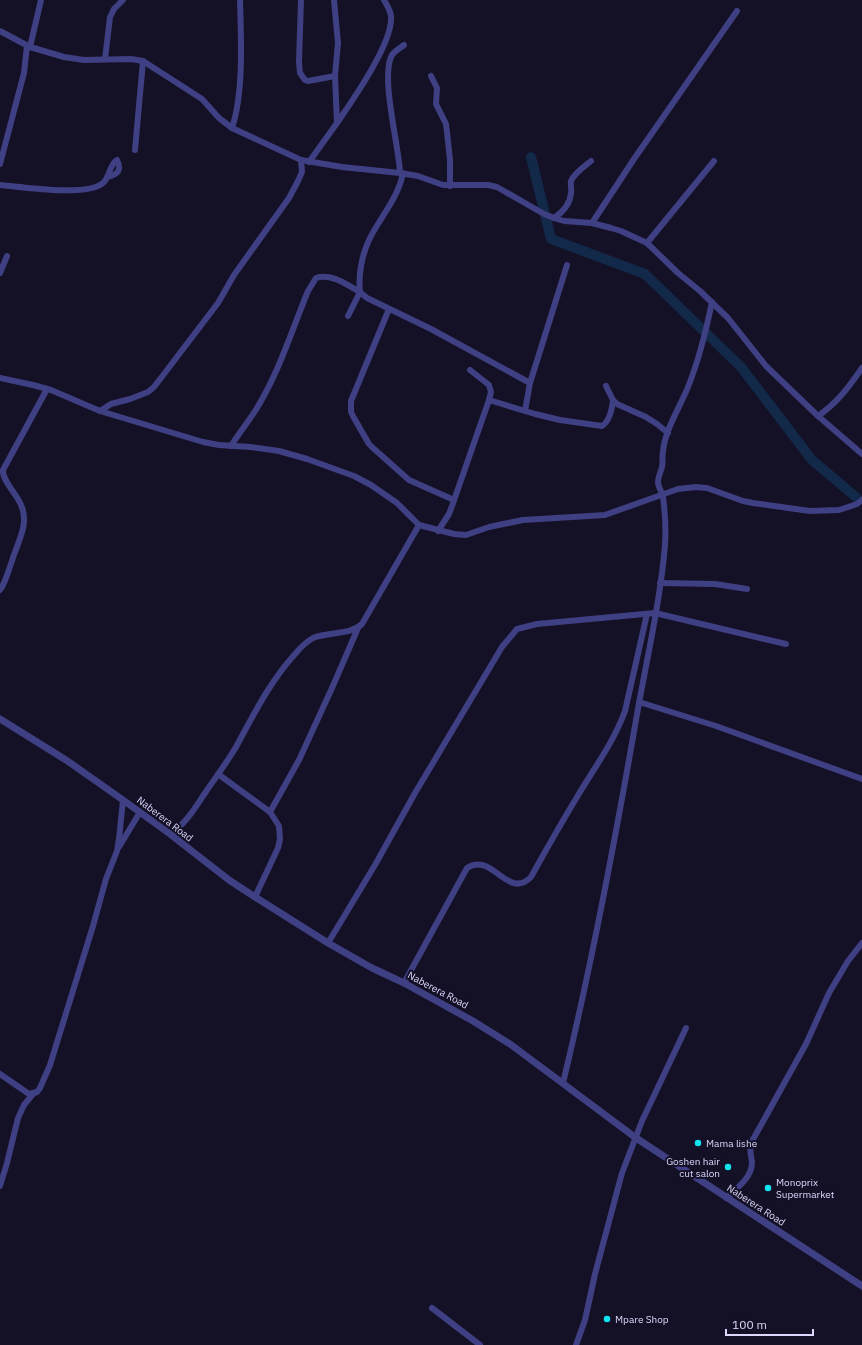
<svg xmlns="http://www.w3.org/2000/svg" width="862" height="1345" viewBox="0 0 862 1345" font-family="'IBM Plex Sans',sans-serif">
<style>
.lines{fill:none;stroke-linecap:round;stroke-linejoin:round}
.river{stroke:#12294a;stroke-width:10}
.minor{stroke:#3f3f83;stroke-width:6}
.tertiary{stroke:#3f3f83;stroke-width:7}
.poi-dot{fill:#10e4f1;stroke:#141127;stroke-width:1.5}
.labels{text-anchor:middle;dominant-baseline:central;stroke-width:4;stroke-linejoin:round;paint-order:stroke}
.street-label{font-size:10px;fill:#dcd9fd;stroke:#141127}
.poi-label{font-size:10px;fill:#dcd9fd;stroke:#141127;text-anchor:start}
</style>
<rect width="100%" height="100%" fill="#141127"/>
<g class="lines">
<polyline class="river" points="531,157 551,239 645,274 741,367 812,460 857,498"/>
<g class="minor">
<polyline points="301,0 299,62 300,73 305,80 308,81 335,76"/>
<polyline points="0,31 30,47 64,57 84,60 131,59 143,61 202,99 219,118 232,128 301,160 342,167 400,173 418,176 443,185 488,185 497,187 544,214 554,218 564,221 592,223 611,228 621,231 647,243 678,273 700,291 728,318 766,366 818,416 862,454"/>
<polyline points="30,47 41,0"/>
<polyline points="105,59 110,17 114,9 123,0"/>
<polyline points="431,76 437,88 436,104 446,124 447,132 450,160 450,186"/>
<path d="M337,123c15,-22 56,-80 54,-106 0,-6 -4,-12 -7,-17"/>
<path d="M232,128c12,-36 9,-90 8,-128"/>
<polyline points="135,150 143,61"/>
<polyline points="309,162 337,123 335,76 338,43 334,0"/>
<polyline points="0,164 24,73 27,46"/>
<path d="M400,173c-1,-28 -20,-96 -8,-118 3,-4 8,-7 12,-10"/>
<path d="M403,173c-5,26 -23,44 -34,67 -7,15 -11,35 -9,52l7,6 64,31 99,54"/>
<path d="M0,185c22,2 87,12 103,-2 7,-6 6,-18 14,-23 5,10 1,15 -10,17"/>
<path d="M554,218c9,-6 16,-13 17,-25 1,-4 -1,-8 0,-12 3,-8 14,-15 20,-20"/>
<polyline points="592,223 634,159 737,11"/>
<polyline points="647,243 714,161"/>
<polyline points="0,273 7,256"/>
<polyline points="389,309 351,401 351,412 354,418 369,444 373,448 409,480 454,500"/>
<polyline points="0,378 33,385 51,390 100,411 203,442 219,445 250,447 279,451 307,459 354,476 371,485 397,503 419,525 454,534 466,535 489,527 523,520 605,515 678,489 696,487 707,488 743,501 753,503 810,511 839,510 857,504 862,500"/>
<polyline points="606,386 613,400 617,404 646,417 657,424 668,433"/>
<path d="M489,400l46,14 25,6 42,6c8,-5 10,-17 11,-26"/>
<polyline points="100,411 111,404 130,399 148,392 154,387 164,374 218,303 234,275 289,198 298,181 302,172 301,160"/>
<polyline points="525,411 530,383 567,265"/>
<path d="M818,416c19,-13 31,-29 44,-48"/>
<path d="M231,446c8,-13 18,-25 26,-38 22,-36 35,-78 51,-117l8,-13c16,-5 31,7 44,14l-12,24"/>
<polyline points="438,531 449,514 452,506 489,400 491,392 489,385 470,370"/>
<polyline points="660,583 715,584 747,589"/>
<path d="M0,590c6,-8 8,-19 12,-29 5,-18 18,-37 9,-56 -4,-11 -19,-24 -18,-35l44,-81"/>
<polyline points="639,702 716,726 862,779"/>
<polyline points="218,774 270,812 279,826 280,839 278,848 255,897"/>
<polyline points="270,812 299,760 332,688 358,628"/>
<path d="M170,834c17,-11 26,-28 37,-44 10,-14 20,-28 29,-43 18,-33 33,-64 59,-93 5,-6 11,-12 18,-16 16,-7 36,-2 49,-14l57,-99"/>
<polyline points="119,847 140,812"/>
<polyline points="328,943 375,865 415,793 502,647 517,629 537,624 655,613 786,644"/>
<path d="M404,983l63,-115c25,-17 41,33 64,9 16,-29 32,-57 49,-85 17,-28 34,-51 45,-81l22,-97"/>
<polyline points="0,1074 29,1094 37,1092 40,1088 50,1065 93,926 106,879 117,851 119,839 123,800"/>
<path d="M563,1083c29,-120 52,-242 73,-363 10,-58 24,-116 29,-175 1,-15 0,-33 -2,-48 -1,-5 -5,-10 -5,-15 0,-6 3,-10 4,-15 1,-6 0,-11 1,-16 2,-21 17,-44 25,-64 11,-27 18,-56 24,-85"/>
<polyline points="0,1186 7,1163 18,1118 24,1105 33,1094"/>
<path d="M726,1198c11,-10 26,-20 26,-36 -1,-7 -3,-12 -1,-19l55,-99 23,-51 19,-32 14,-18"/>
<polyline points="432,1308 480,1345"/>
<polyline points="576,1345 585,1320 595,1274 622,1173 642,1121 686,1028"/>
</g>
<polyline class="tertiary" points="0,719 66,760 123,800 170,834 229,880 255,897 328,943 372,968 404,983 473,1021 510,1044 636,1138 862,1286"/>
</g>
<g class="poi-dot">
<circle cx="698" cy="1143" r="4"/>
<circle cx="728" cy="1167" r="4"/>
<circle cx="768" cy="1188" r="4"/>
<circle cx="607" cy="1319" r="4"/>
</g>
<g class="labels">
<g class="street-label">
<text transform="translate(165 819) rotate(37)">Naberera Road</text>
<text transform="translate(438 990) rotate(28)">Naberera Road</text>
<text transform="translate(756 1205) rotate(33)">Naberera Road</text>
</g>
<g class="poi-label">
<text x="706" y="1143">Mama lishe</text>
<text x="720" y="1161" text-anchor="end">Goshen hair<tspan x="720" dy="12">cut salon</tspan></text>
<text x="776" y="1182">Monoprix<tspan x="776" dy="12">Supermarket</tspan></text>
<text x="615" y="1319">Mpare Shop</text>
</g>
</g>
<path d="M726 1329v6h87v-6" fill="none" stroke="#dcd9fd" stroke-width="2"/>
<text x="732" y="1329" font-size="12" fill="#dcd9fd" stroke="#141127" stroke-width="3" paint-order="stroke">100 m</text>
</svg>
